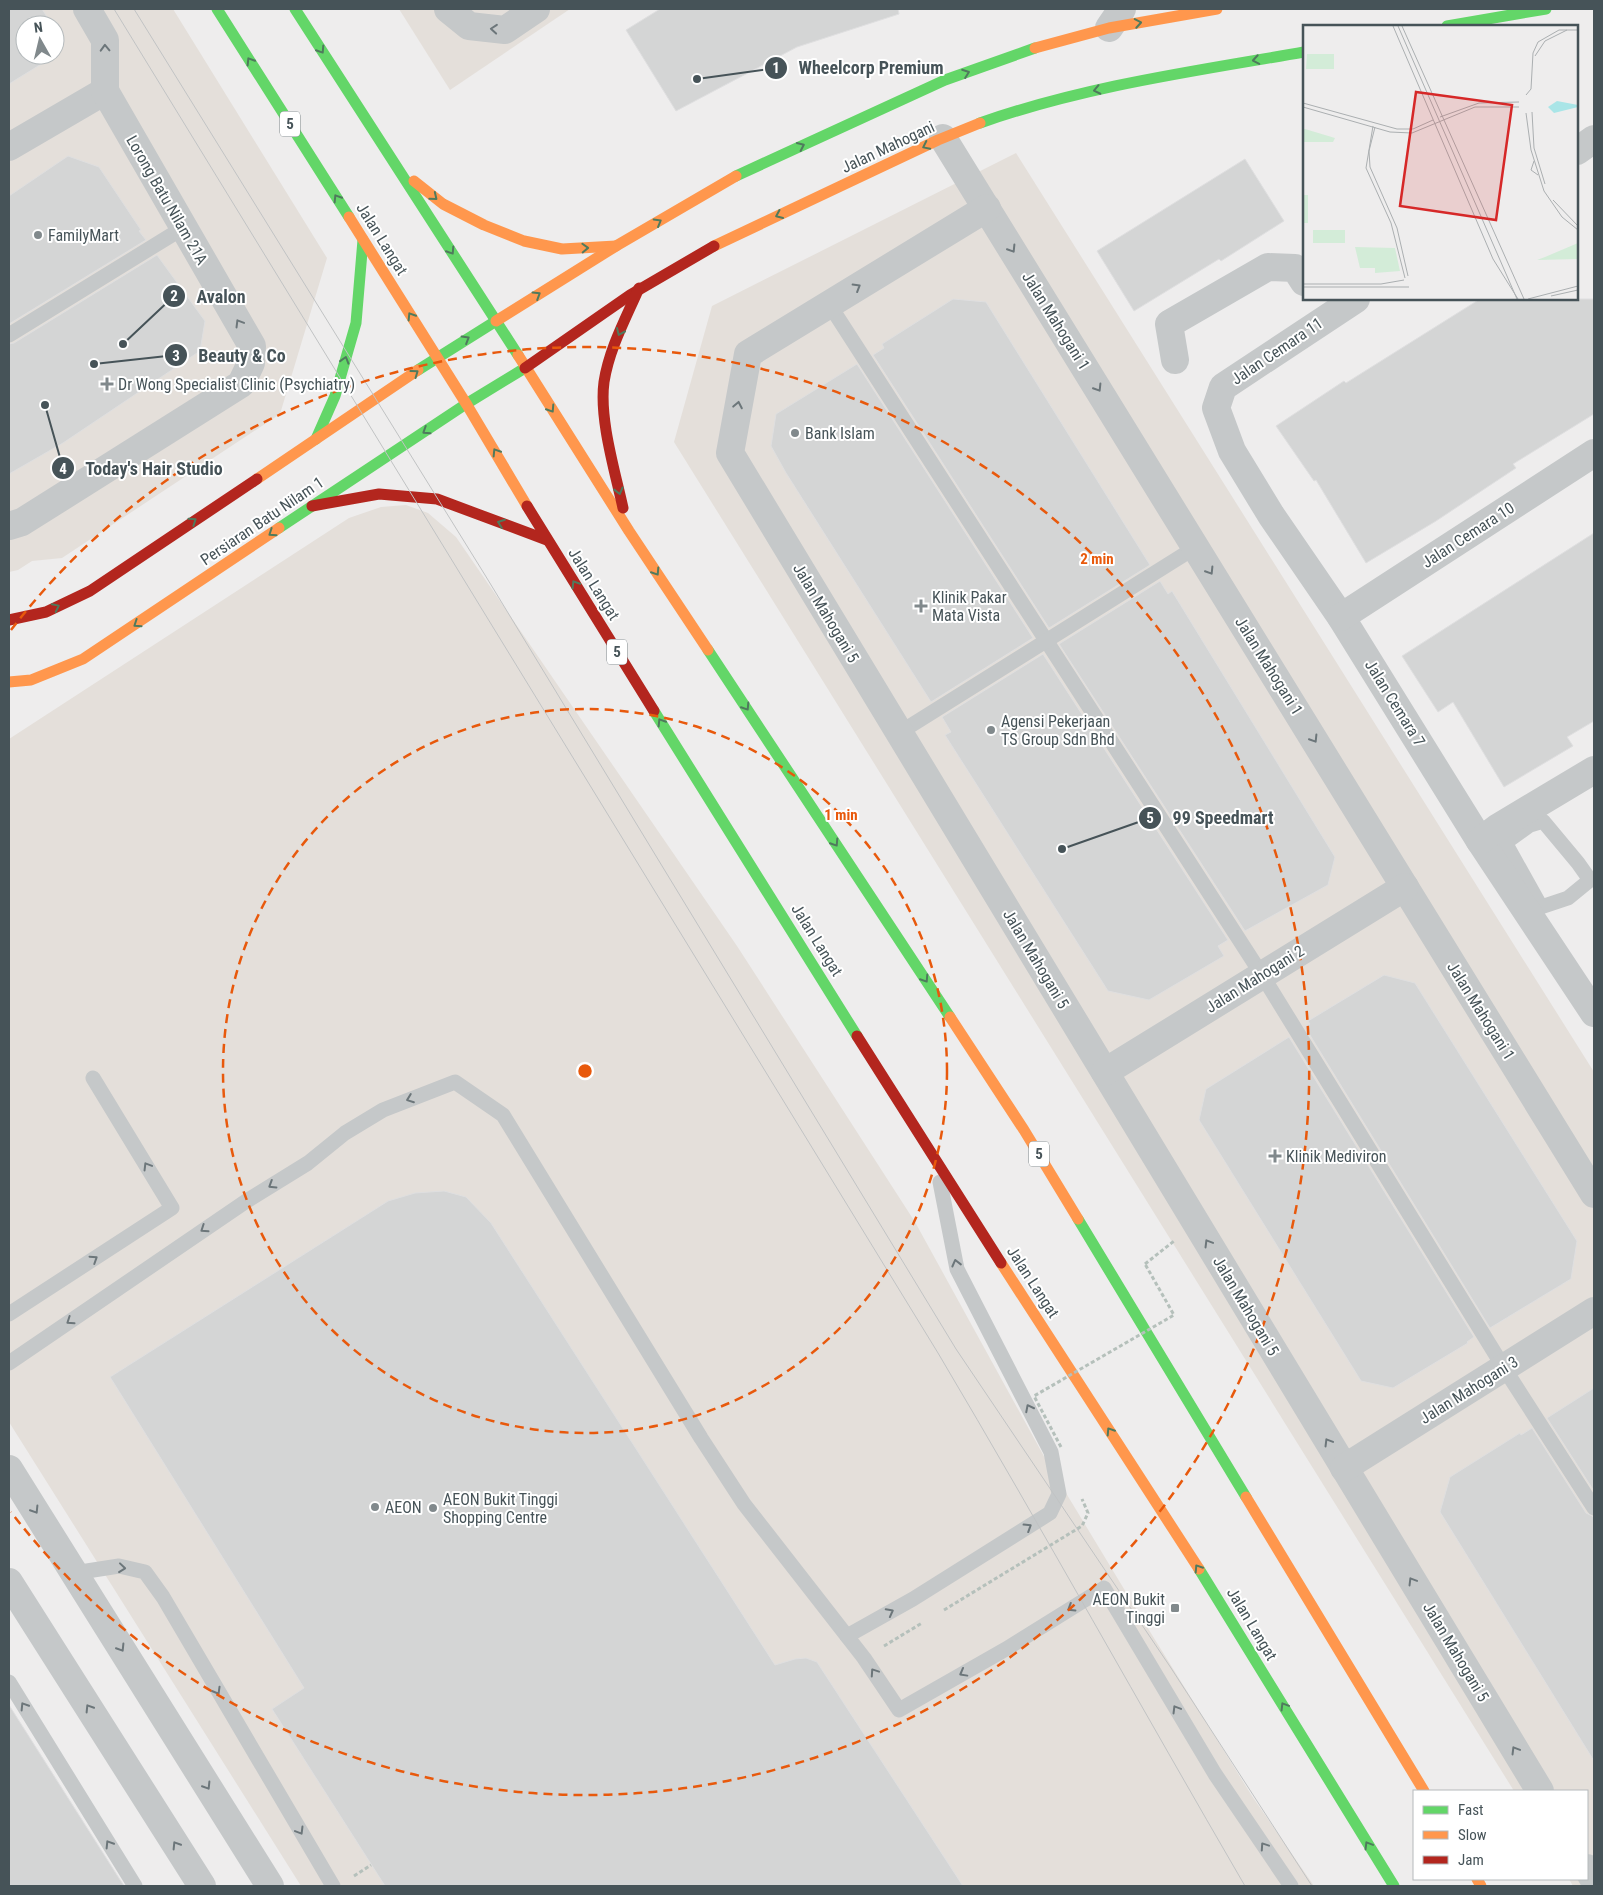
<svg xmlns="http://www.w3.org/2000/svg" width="1603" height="1895" viewBox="0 0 1603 1895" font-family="'Roboto Condensed',sans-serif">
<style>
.commercial{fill:#e4dfda;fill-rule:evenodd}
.building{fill:#d4d5d5;stroke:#dfdfe0}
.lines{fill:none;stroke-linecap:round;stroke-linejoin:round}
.path{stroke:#b5c0bb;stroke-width:3;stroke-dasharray:4 2.5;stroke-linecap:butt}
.lane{stroke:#c5c8c9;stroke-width:15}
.street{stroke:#c5c8c9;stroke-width:28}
.fast{stroke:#63d668;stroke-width:11}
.slow{stroke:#ff974d;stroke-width:11}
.jam{stroke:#b3261e;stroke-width:11}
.tram{stroke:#c1c3c4;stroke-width:1}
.path-bridge{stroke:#b5c0bb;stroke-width:3;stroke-dasharray:4 2.5;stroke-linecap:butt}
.oneway{stroke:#4f7a5d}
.oneway2{stroke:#6c767a}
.ring{fill:none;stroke:#e8590c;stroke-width:2.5;stroke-dasharray:9 6}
.poi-dot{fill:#81898c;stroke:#fff;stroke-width:2}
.labels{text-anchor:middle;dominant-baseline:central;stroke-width:4;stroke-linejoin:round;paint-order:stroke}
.shield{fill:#fff;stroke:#7e878a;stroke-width:1}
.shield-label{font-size:15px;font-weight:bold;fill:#465358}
.street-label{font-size:16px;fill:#465358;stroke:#fff}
.poi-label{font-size:16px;fill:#465358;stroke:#fff;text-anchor:start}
.inset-road{fill:none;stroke:#abafb1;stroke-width:1}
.view{fill:#d62828;fill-opacity:0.15;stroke:#d62828;stroke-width:2.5}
.inset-edge{fill:none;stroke:#465358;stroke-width:2.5}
.centre{fill:#e8590c;stroke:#fff;stroke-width:2.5}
.ring-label{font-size:15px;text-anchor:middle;font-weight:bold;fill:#e8590c;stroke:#fff;stroke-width:4;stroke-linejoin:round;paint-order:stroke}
.leader{fill:none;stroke:#465358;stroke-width:2}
.callout-dot{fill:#465358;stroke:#fff;stroke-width:2}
.mark-label{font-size:15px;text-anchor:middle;font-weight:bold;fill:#fff}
.callout-label{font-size:18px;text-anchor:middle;font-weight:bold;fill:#465358;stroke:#fff;stroke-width:4;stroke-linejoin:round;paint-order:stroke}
</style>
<rect width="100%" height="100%" fill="#eeeded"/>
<g class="commercial">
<path d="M9,9h164l154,249 -47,156 -218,144 -30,3 -14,9 -9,2zM25,25h30v30h-30z"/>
<polygon points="399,9 570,9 450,90"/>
<polygon points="1016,153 1594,1072 1594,1886 1573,1886 1569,1879 1587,1879 1587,1791 1514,1791 674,442 712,306"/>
<polygon points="406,505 428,513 456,537 737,946 915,1222 1046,1460 1144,1622 1252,1796 1314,1886 301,1886 9,1422 9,739 349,518 381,507"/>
</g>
<g class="building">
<polygon points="9,9 42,9 51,23 51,25 25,25 25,55 45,55 43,63 9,84"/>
<polygon points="660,9 898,9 899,14 797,47 676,111 626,30"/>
<polygon points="68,156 99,167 141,230 139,231 146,240 9,324 9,196"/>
<polygon points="1245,159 1284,221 1221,261 1219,259 1134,311 1097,251"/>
<polygon points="157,255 205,321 200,351 63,443 9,474 9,344 14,343"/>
<polygon points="953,299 986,302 1150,565 1049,628 873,355 884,348 882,344"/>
<polygon points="1480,299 1594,299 1594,414 1513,464 1516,468 1436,521 1366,563 1316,480 1314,481 1276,426 1344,381 1346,383"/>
<polygon points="857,364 1033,638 931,702 786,473 771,446 776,414"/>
<polygon points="1594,533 1594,721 1567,737 1573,746 1504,787 1453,702 1438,712 1402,656"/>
<polygon points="1160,581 1168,594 1172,591 1335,857 1328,885 1245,931 1059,644"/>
<polygon points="1043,654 1228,940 1218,946 1224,956 1149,1000 1108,991 945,735 951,732 942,717"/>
<polygon points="1384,975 1415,983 1577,1241 1571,1279 1490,1328 1305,1027 1310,1024 1308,1021"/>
<polygon points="1289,1037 1474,1337 1467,1342 1468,1343 1393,1388 1361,1381 1199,1120 1206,1089"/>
<polygon points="444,1191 466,1197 491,1223 775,1665 795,1659 806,1658 817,1662 963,1886 385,1886 272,1709 304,1688 110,1377 388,1201 415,1193"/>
<polygon points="1594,1388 1594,1491 1547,1418"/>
<polygon points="1532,1428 1586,1513 1594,1517 1594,1761 1440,1512 1450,1477 1520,1433 1521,1435"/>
<polygon points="9,1705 124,1886 9,1886"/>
</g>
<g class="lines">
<g class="path">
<polyline points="1145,1264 1174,1241"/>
<polyline points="944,1610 1082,1526 1088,1513 1082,1499"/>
<polyline points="884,1646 922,1623"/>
<polyline points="354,1876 371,1865"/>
</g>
<g class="lane">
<polyline points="829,304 1262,975 1504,1368 1594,1508"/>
<polyline points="9,335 183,228"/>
<polyline points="899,733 1196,547"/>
<polyline points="1497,828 1541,907 1568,898 1590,880 1578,863 1543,821 1530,825 1505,843"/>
<polyline points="9,1314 172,1208 93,1078"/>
<polyline points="9,1363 245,1202 308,1163 345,1133 383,1110 455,1082 503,1115 701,1438 744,1504 864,1658 899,1710 1006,1649 1104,1588 1215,1774 1291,1886"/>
<polyline points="74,1573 119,1566 145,1572 163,1597 333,1886"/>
<polyline points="847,1636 913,1599 1050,1513 1059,1494 1051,1452 957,1269 940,1182"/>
<polyline points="9,1682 135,1886"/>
</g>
<g class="street">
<polyline points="448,9 469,26 505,30 536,9"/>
<polyline points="1109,28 1122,9"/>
<polyline points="943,138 1594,1194"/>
<polyline points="9,147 105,91"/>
<polyline points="1577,151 1594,139"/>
<polyline points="987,208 748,354 730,453 1540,1791"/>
<polyline points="1356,299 1223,387 1216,408 1232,451 1271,515 1341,617 1480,841 1594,1013"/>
<polyline points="1175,360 1169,324 1268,267 1295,268 1304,282"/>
<polyline points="9,526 22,522 241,384 251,363 252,346 105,91 105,40 87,9"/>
<polyline points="1341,617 1594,453"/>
<polyline points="1480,841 1497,828 1594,770"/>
<polyline points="1105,1072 1405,887"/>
<polyline points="1344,1468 1594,1311"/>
<polyline points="9,1469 270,1886"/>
<polyline points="9,1582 202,1886"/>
<polyline points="1587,1868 1594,1880"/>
</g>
<g class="fast">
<polyline points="217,9 349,217"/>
<polyline points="295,9 518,355"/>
<polyline points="1447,26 1546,9"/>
<path d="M980,123c105,-37 215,-52 324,-71"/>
<polyline points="736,176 945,80 1035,48"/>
<polyline points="418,370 496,321"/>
<polyline points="316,439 335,396 356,323 363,240"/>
<polyline points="279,528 466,404 525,368"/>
<polyline points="708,650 950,1017"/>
<polyline points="654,711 857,1036"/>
<polyline points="1078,1219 1246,1497"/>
<polyline points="1199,1569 1394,1886"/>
</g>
<g class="slow">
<polyline points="1035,48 1109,28 1217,9"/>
<polyline points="414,181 443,204 484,225 524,241 562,249 616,246"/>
<polyline points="349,217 467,405 527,506"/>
<polyline points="714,246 938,140 980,123"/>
<polyline points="496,321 616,246 736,176"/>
<polyline points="518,355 629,531 708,650"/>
<polyline points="257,479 418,370"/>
<polyline points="9,682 31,680 83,659 279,528"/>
<polyline points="950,1017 1024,1130 1078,1219"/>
<polyline points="1001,1263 1199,1569"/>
<polyline points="1246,1497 1424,1791"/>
<polyline points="1477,1879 1481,1886"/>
</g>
<g class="jam">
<polyline points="525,368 630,295 714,246"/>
<polyline points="312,506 379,494 437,499 547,540"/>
<polyline points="527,506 654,711"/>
<path d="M623,508c-8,-37 -24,-89 -19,-126 5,-33 22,-64 35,-94"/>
<polyline points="9,620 46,612 90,591 257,479"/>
<polyline points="857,1036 1001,1263"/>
</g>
<g class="tram">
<path d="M114,9l824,1344c105,177 204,356 307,533"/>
<polyline points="134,9 485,575 956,1349 1171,1668 1312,1886"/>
</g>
<polyline class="path-bridge" points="1061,1447 1034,1396 1174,1315 1145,1264"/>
</g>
<defs><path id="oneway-chevron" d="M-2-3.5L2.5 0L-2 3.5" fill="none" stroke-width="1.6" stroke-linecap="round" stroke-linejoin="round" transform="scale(1.25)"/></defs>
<g class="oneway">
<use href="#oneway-chevron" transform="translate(1138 23) rotate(-10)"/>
<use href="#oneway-chevron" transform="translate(321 50) rotate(57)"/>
<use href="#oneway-chevron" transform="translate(1256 60) rotate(170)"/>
<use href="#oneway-chevron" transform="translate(250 61) rotate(-122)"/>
<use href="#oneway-chevron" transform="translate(966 73) rotate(-20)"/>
<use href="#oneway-chevron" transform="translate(1097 90) rotate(168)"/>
<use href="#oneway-chevron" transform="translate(801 146) rotate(-25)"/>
<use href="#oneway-chevron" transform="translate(926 146) rotate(154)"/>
<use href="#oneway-chevron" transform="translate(434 197) rotate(39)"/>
<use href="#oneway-chevron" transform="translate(337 198) rotate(-122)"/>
<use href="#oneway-chevron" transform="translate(779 215) rotate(156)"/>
<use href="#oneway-chevron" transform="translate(658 222) rotate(-30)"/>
<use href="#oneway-chevron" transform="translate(585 248) rotate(-2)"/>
<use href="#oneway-chevron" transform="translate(451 251) rotate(57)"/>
<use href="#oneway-chevron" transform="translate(537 295) rotate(-32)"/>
<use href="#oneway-chevron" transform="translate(411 316) rotate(-122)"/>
<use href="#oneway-chevron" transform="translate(620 332) rotate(114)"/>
<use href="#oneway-chevron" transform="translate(466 339) rotate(-31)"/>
<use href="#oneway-chevron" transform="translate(345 360) rotate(-73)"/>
<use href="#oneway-chevron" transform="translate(415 373) rotate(-36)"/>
<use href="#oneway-chevron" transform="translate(551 409) rotate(57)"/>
<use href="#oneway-chevron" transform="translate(426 431) rotate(147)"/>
<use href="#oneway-chevron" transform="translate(496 452) rotate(-122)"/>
<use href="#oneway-chevron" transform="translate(619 491) rotate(76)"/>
<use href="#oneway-chevron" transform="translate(193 521) rotate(-34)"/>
<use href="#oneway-chevron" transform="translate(501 523) rotate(-160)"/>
<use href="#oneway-chevron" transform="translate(272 533) rotate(146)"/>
<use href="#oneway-chevron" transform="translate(656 572) rotate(57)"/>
<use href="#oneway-chevron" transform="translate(575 584) rotate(-122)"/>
<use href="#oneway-chevron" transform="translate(56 607) rotate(-26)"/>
<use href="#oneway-chevron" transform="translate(137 624) rotate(146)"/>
<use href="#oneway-chevron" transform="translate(746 707) rotate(57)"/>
<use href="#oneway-chevron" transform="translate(661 722) rotate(-122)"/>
<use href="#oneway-chevron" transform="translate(835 843) rotate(57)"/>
<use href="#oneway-chevron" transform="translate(925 979) rotate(57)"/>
<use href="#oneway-chevron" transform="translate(1110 1431) rotate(-123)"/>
<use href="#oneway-chevron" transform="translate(1198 1568) rotate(-123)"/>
<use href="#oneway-chevron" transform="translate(1284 1706) rotate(-121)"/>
<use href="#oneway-chevron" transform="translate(1368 1845) rotate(-121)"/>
</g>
<g class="oneway2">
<use href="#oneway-chevron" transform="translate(494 29) rotate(-175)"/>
<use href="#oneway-chevron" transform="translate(105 48) rotate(-92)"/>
<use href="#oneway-chevron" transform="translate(1012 249) rotate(58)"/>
<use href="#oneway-chevron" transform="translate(857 287) rotate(-31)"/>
<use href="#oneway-chevron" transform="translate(239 323) rotate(-121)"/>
<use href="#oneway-chevron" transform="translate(1098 388) rotate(58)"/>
<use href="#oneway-chevron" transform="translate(738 405) rotate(-79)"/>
<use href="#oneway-chevron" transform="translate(1210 571) rotate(58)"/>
<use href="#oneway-chevron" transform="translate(1314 739) rotate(58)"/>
<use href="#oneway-chevron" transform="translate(410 1099) rotate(159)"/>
<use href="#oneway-chevron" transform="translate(147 1166) rotate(-121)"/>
<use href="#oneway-chevron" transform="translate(272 1185) rotate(148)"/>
<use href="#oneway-chevron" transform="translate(204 1229) rotate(146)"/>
<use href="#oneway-chevron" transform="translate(1208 1243) rotate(-121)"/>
<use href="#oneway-chevron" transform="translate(94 1259) rotate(-33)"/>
<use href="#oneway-chevron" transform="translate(956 1263) rotate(-104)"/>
<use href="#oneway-chevron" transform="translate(70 1321) rotate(146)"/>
<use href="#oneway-chevron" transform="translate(1029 1408) rotate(-117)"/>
<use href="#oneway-chevron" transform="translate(1328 1442) rotate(-121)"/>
<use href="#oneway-chevron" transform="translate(35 1510) rotate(58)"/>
<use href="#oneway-chevron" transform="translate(1028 1527) rotate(-32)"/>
<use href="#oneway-chevron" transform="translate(122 1568) rotate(6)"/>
<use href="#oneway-chevron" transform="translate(1412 1581) rotate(-121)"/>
<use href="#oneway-chevron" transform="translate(1071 1608) rotate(148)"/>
<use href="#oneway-chevron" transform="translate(890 1612) rotate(-28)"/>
<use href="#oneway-chevron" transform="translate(121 1648) rotate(58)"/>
<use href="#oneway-chevron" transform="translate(874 1672) rotate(-124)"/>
<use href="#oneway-chevron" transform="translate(963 1673) rotate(151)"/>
<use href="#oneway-chevron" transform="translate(217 1691) rotate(60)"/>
<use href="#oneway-chevron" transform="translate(24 1706) rotate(-122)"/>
<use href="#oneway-chevron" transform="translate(89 1708) rotate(-122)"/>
<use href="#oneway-chevron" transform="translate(1176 1709) rotate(-121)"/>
<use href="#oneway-chevron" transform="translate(1515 1750) rotate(-121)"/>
<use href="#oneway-chevron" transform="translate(207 1786) rotate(58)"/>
<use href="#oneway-chevron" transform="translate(300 1831) rotate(59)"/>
<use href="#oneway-chevron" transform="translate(109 1844) rotate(-122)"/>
<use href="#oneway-chevron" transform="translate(176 1845) rotate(-122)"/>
<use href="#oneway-chevron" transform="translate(1264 1846) rotate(-124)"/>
</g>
<g class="ring">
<circle cx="585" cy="1071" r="362"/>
<path d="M11 630A724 724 0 1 1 11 1512"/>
</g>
<g class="poi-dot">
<circle cx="38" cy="235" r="5"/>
<path d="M104.5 376.5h5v5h5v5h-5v5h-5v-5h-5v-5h5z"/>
<circle cx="795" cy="433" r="5"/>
<path d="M918.5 598.5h5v5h5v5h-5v5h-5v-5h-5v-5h5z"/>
<circle cx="991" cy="730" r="5"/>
<path d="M1272.5 1148.5h5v5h5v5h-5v5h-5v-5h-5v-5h5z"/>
<circle cx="375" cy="1507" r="5"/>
<circle cx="433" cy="1508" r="5"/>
<rect x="1170" y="1603" width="10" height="10" rx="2.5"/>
</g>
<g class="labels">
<g class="shield">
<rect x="280" y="111.5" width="20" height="25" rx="4"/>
<rect x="607" y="639.5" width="20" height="25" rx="4"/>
<rect x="1029" y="1141.5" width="20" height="25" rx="4"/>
</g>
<g class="shield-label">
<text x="290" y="124">5</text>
<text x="617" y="652">5</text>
<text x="1039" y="1154">5</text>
</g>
<g class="street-label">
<text transform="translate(888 147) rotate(-25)">Jalan Mahogani</text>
<text transform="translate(167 200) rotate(60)">Lorong Batu Nilam 21A</text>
<text transform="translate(382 239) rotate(58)">Jalan Langat</text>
<text transform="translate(1056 321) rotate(58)">Jalan Mahogani 1</text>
<text transform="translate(1277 351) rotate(-34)">Jalan Cemara 11</text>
<text transform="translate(262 521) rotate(-34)">Persiaran Batu Nilam 1</text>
<text transform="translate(1468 535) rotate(-33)">Jalan Cemara 10</text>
<text transform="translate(594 584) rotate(58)">Jalan Langat</text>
<text transform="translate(826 613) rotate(59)">Jalan Mahogani 5</text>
<text transform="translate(1269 666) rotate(58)">Jalan Mahogani 1</text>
<text transform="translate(1395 703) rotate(58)">Jalan Cemara 7</text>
<text transform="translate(817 940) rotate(58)">Jalan Langat</text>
<text transform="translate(1036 959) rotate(59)">Jalan Mahogani 5</text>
<text transform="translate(1255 979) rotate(-32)">Jalan Mahogani 2</text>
<text transform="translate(1481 1011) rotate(58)">Jalan Mahogani 1</text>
<text transform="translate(1033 1282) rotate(57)">Jalan Langat</text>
<text transform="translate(1246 1306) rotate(59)">Jalan Mahogani 5</text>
<text transform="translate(1469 1390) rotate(-32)">Jalan Mahogani 3</text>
<text transform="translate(1252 1624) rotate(59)">Jalan Langat</text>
<text transform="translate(1456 1652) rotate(59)">Jalan Mahogani 5</text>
</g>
<g class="poi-label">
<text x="48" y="235">FamilyMart</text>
<text x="118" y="384">Dr Wong Specialist Clinic (Psychiatry)</text>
<text x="805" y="433">Bank Islam</text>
<text x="932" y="597">Klinik Pakar<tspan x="932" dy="18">Mata Vista</tspan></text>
<text x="1001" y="721">Agensi Pekerjaan<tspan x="1001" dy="18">TS Group Sdn Bhd</tspan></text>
<text x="1286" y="1156">Klinik Mediviron</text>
<text x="443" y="1499">AEON Bukit Tinggi<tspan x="443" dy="18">Shopping Centre</tspan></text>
<text x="385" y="1507">AEON</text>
<text x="1165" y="1599" text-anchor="end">AEON Bukit<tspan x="1165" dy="18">Tinggi</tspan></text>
</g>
</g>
<g transform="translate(1303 25)">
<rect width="275" height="275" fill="#eeeded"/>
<path d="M4,29h27v15h-28zM0,104h2l30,9 -2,4h-30zM0,170h5v28h-5zM10,205h32v13h-32zM275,218v16l-41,1 8,-3zM52,222l40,1 5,23 -25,2v-5h-15z" fill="#d3ecd8"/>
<path d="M254,76l21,4v2l-24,6 -6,-6z" fill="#a9e5e7"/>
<path class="inset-road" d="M90,1l100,233 25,40M95,1l119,273M99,1l122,273M232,31l10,-15 22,-11M223,70l5,-6 2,-36 5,-11 21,-12h19M0,78l94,26h16l20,-9M0,82l87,25 22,1 63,-26h44M229,87l2,36 11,36M223,88l5,37 13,41 18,26 16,13M137,92l39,-14 40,-1M70,101l-7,42 25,55 14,55M72,102l-6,24 1,16 27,61 11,48M231,136l-3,9 7,5M250,175l25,26M0,259h78l23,-4M0,262h106M248,271l27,-6M225,274l50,-13"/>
<path class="view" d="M113,67l96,13 -16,115 -96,-14z"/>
<rect width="275" height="275" class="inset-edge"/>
</g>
<circle cx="585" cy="1071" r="8" class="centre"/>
<g class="ring-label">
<text x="1097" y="564">2 min</text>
<text x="841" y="820">1 min</text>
</g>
<path class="leader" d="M697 79L776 68M123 344L174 296M94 364L176 355M45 405L63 468M1062 849L1150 818"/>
<g class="callout-dot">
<circle cx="697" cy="79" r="5"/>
<circle cx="123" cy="344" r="5"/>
<circle cx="94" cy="364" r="5"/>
<circle cx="45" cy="405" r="5"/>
<circle cx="1062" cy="849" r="5"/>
<circle cx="776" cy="68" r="12"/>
<circle cx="174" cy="296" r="12"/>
<circle cx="176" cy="355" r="12"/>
<circle cx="63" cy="468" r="12"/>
<circle cx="1150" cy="818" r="12"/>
</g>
<g class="mark-label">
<text x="776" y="73">1</text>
<text x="174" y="301">2</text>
<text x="176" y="361">3</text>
<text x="63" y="474">4</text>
<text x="1150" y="823">5</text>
</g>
<g class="callout-label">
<text x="871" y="74">Wheelcorp Premium</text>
<text x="221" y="303">Avalon</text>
<text x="242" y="362">Beauty &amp; Co</text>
<text x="154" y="475">Today's Hair Studio</text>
<text x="1223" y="824">99 Speedmart</text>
</g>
<rect width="1603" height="1895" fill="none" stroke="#465358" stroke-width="20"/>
<rect x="1413" y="1790" width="175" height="90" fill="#ffffff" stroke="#b5babc"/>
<rect x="1423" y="1806" width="25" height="8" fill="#63d668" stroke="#b5babc"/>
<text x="1458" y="1815" font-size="15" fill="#465358">Fast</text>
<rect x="1423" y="1831" width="25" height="8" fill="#ff974d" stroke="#b5babc"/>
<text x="1458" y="1840" font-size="15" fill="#465358">Slow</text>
<rect x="1423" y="1856" width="25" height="8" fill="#b3261e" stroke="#b5babc"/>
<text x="1458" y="1865" font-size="15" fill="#465358">Jam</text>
<g transform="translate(40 40) rotate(352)"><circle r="24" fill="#ffffff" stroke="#b5babc"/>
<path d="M0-4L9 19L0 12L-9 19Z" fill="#81898c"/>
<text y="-8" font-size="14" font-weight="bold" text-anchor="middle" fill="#465358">N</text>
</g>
</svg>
